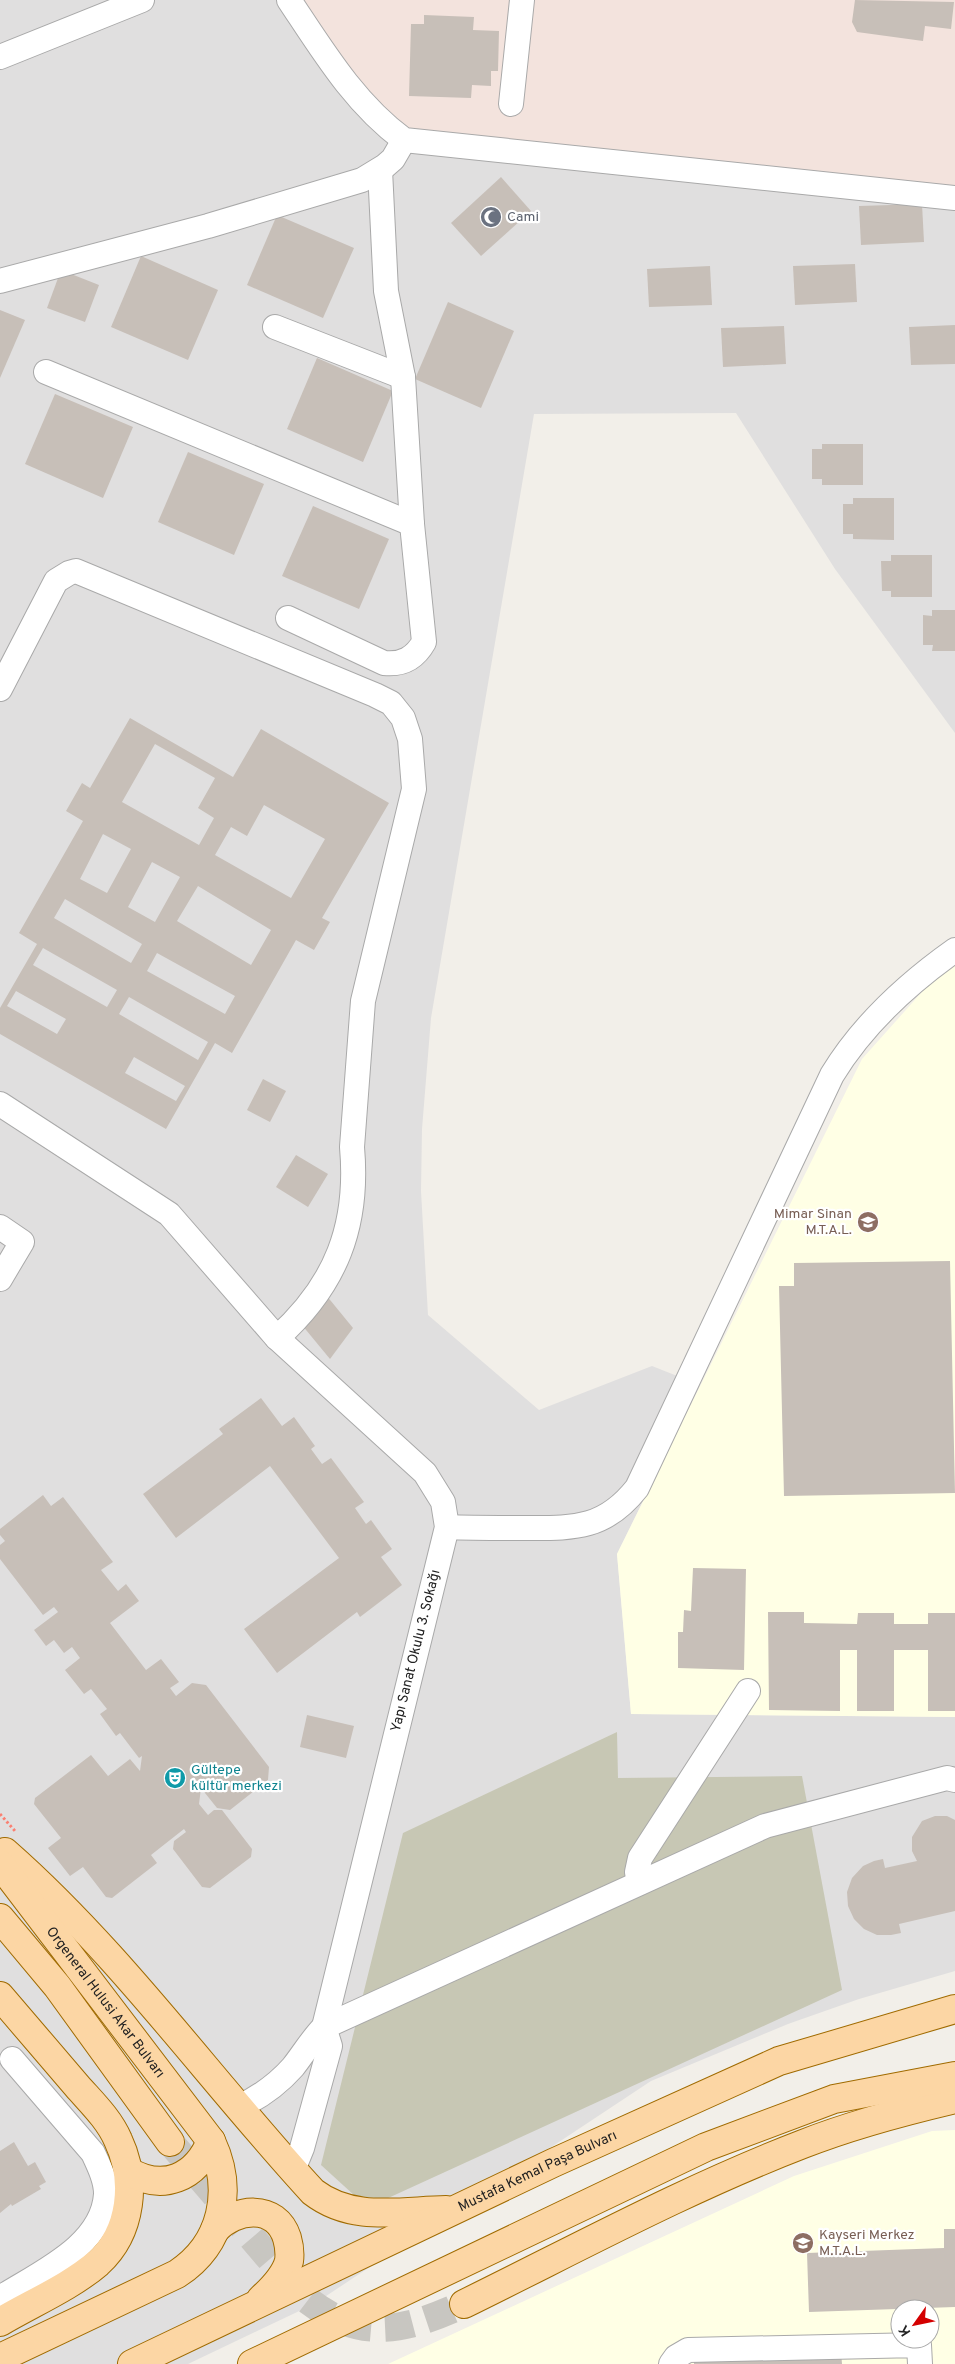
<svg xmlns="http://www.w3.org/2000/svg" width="955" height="2364" viewBox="0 0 955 2364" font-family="Overpass,sans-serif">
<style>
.residential{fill:#e0dfdf}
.education{fill:#ffffe5;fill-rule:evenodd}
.military{fill:#f3e3dd}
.construction{fill:#c7c7b4}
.building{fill:#c7bfb8;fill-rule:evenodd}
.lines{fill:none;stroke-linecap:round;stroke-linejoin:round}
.major-tunnel{stroke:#c8c6c1;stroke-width:28;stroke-dasharray:28 14;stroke-linecap:butt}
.minor-casing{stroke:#a9a9a9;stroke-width:26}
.major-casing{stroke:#a06b00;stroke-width:30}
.path{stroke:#fa8072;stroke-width:3;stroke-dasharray:2.5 2.5;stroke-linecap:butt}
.minor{stroke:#fff;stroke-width:24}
.major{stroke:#fcd6a4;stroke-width:28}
.labels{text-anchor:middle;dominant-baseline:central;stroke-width:4.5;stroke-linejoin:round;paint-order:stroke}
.worship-label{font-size:14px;fill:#5b616d;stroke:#fff;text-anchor:start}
.education-label{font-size:14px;fill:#785e54;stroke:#fff;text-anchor:end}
.street-label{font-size:14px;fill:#222;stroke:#fff}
.culture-label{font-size:14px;fill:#0d838f;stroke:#fff;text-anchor:start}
</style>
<rect width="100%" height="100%" fill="#f2efe9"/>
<polygon class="residential" points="0,0 955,0 955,733 835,569 736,413 534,414 431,1018 422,1129 421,1191 428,1315 539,1410 652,1366 700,1385 617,1554 631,1714 955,1717 955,1971 859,1999 788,2024 651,2081 314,2304 188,2364 0,2364"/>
<g class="education">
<polygon points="955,955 955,1717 631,1714 617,1554 862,1059"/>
<path d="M955,2130v234h-567l406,-188 138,-45zM900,2309h30v30h-30z"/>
</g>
<polygon class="military" points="295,0 955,0 955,196 404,140"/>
<polygon class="construction" points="617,1732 618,1778 802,1776 842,1990 386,2199 355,2196 321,2165 403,1833"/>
<g class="building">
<polygon points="855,0 954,2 951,29 925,26 923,41 857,32 852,22"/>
<polygon points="424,15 474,17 473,30 499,31 498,71 491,71 491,86 472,85 471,98 409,96 411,24 424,24"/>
<polygon points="501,177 531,211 481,256 451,223"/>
<polygon points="922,204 924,242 861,245 859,206"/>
<polygon points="277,215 354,248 323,318 247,285"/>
<polygon points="141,256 218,290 188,360 111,327"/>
<polygon points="855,264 857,302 795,305 793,266"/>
<polygon points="710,266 712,305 649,307 647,269"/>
<polygon points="61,270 99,285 85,322 47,308"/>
<polygon points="448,302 514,331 481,408 415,379"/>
<polygon points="0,310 25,320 0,378"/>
<polygon points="955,325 955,364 911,365 909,327"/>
<polygon points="784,326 786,364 723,367 721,328"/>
<polygon points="317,358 393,391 363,462 287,429"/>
<polygon points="55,394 133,427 103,498 25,464"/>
<polygon points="822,444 863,444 863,485 822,485 822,479 812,479 812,449 822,449"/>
<polygon points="188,452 264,484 234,555 158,522"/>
<polygon points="853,498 894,498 894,540 853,539 853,534 843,534 843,504 853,504"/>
<polygon points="313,506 389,539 359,609 282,576"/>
<polygon points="891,555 932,555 932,597 891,597 891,591 882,591 881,561 891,561"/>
<polygon points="932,610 955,610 955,651 932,651 933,645 923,645 923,615 932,616"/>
<path d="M130,718l103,59 28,-48 128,74 -67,115 8,4 -16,28 -18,-10 -64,113 -17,-10 -49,86 -166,-95v-26l37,-64 -18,-11 64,-112 -17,-10 16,-28 8,5zM155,744l60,34 -17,30 16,10 -15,27 -77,-43zM264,805l61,34 -34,59 -76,-43 16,-28 16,9zM103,834l28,15 -24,44 -27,-14zM152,862l28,15 -25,45 -27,-15zM198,886l73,44 -20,35 -74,-44zM65,899l77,45 -11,19 -77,-45zM43,948l74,42 -10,17 -74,-42zM157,953l78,43 -10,18 -78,-43zM16,991l50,28 -9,15 -50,-28zM129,997l79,45 -10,18 -79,-46zM134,1057l51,29 -9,15 -51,-28z"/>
<polygon points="263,1079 286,1091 270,1122 247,1110"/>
<polygon points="296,1155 328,1174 308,1207 276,1187"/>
<polygon points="950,1261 955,1493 784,1496 779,1286 794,1286 794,1263"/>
<polygon points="326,1295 353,1328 330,1359 297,1319"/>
<polygon points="261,1398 282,1426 294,1417 315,1446 311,1449 322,1464 331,1458 364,1502 355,1508 366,1524 371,1520 392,1549 381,1557 402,1585 360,1617 357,1612 277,1673 244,1629 339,1558 270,1466 176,1538 143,1494 223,1434 219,1429"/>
<polygon points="43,1495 51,1506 63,1497 113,1562 101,1570 118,1591 126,1584 139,1601 110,1623 146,1670 161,1659 179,1682 170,1688 176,1696 192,1683 206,1685 269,1767 268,1780 230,1810 217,1808 201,1788 199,1804 208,1815 214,1810 222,1810 252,1849 251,1857 210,1888 202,1887 173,1849 174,1841 186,1832 184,1829 151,1855 157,1863 112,1898 106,1897 83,1867 70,1876 48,1848 61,1838 34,1804 35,1798 91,1755 108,1776 130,1759 140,1771 142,1756 139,1758 120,1733 116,1736 100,1714 107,1709 91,1689 84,1694 65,1670 80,1658 72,1647 64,1653 54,1640 46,1646 34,1630 58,1612 54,1607 43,1615 0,1559 0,1545 5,1541 0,1535 0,1529"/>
<polygon points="693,1568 746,1569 744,1670 678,1668 678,1632 683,1632 684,1610 691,1611"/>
<polygon points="768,1612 804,1612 804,1623 857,1624 858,1613 894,1613 894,1624 928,1624 928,1613 955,1613 955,1711 928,1711 928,1650 894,1650 894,1711 857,1711 857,1650 840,1650 840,1711 769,1710"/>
<polygon points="307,1715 354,1726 346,1758 300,1747"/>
<polygon points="935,1816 947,1816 955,1820 955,1911 899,1924 901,1933 891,1935 877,1935 864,1929 854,1919 848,1906 847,1892 852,1878 863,1866 874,1861 883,1859 885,1868 917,1861 912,1851 912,1837 922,1821"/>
<polygon points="14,2142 28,2166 35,2162 46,2182 39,2186 41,2189 12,2206 11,2204 0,2213 0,2151"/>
<polygon points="944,2229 955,2229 955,2307 809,2312 807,2253 944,2248"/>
<polygon points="841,2352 842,2364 694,2364 694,2354"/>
</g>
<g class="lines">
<path class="major-tunnel" d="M170,2142l131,153c56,47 100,38 163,9"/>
<g class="minor-casing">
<g id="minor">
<path d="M289,0c34,51 65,103 115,140l551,58"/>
<polyline points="0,57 142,0"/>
<polyline points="511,104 522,0"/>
<polyline points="0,281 208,226 362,180 385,166 393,159 404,140"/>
<polyline points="275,327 403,377"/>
<polyline points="46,372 412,524"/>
<path d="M288,618l96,45c18,2 31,-5 40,-21l-12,-118 -9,-147 -17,-86 -6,-121"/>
<path d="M0,689l56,-108 13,-8 7,-2 299,124 16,8 12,15 7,21 4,50 -51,212 -11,146c7,79 -16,138 -75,191"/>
<polyline points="0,1104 169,1214 277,1338 425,1473 443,1502 447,1527 324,2027 330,2046 302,2148 293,2170"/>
<polyline points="0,1227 22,1242 0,1279"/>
<path d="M447,1527c25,1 51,1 77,1 49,0 80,2 113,-40l195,-413c31,-51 75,-91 123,-125"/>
<polyline points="639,1883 637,1872 640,1858 748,1691"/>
<path d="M239,2107c21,-10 39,-23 54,-40 11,-14 19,-28 31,-40l441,-201 182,-48 8,2"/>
<path d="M0,2298c39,-25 103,-52 106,-104 0,-14 -7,-28 -13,-41l-81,-94"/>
<polyline points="671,2364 676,2357 688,2350 919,2345 920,2364"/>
</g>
</g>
<g class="major-casing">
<g id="major">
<path d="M5,1852c115,101 204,227 308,340 39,30 86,19 133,18"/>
<path id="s1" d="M0,1864l211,277c23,49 12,103 -34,133l-177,84"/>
<polyline points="0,1918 57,1986 170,2142"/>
<path d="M0,1996c26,30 51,60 77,90 14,16 32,33 41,54 19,40 14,92 -20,123 -28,24 -66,40 -98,59"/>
<path d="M128,2171c35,21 68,7 83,-30"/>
<path d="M215,2230c20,-22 61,-27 72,8 2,7 3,16 2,23 -4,15 -17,28 -28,38"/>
<path d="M464,2304c112,-55 222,-115 339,-160 48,-19 101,-33 152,-45"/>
<path id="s2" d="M132,2364l421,-201 226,-102 176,-52"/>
<polyline points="252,2364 706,2147 834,2099 955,2076"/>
</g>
</g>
<polyline class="path" points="0,1814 15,1831"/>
<use href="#minor" class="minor"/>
<use href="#major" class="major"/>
</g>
<defs>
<g id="mosque-disc" transform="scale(1.125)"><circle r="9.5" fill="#6b7280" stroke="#fff"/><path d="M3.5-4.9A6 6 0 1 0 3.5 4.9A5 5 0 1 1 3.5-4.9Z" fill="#fff"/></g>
<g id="school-disc" transform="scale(1.125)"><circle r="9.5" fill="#8d6e63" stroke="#fff"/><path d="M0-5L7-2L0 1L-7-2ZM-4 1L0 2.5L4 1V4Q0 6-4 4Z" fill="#fff"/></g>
<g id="theatre-disc" transform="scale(1.125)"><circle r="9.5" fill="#0f9aa8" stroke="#fff"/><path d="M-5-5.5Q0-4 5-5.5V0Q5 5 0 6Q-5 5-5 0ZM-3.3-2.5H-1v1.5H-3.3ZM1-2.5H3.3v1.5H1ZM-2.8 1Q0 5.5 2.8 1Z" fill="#fff"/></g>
</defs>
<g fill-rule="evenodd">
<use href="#mosque-disc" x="491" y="217"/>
<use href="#school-disc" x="868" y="1222"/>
<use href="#theatre-disc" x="175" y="1778"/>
<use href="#school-disc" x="803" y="2243"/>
</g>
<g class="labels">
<g class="worship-label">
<text x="507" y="217">Cami</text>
</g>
<g class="education-label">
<text x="852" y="1214">Mimar Sinan<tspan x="852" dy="16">M.T.A.L.</tspan></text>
<text x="819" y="2235" text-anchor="start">Kayseri Merkez<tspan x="819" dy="16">M.T.A.L.</tspan></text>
</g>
<g class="street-label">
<text transform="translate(416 1651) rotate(-76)">Yapı Sanat Okulu 3. Sokağı</text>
<text stroke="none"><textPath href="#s1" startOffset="174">Orgeneral Hulusi Akar Bulvarı</textPath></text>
<text stroke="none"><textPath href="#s2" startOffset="449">Mustafa Kemal Paşa Bulvarı</textPath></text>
</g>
<g class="culture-label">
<text x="191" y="1770">Gültepe<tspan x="191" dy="16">kültür merkezi</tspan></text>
</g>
</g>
<g transform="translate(915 2324) rotate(237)"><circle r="24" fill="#ffffff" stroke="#a7a7a7"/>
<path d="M0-4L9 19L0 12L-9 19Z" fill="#d40000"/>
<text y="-8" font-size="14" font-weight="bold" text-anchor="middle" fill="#222222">K</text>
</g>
</svg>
